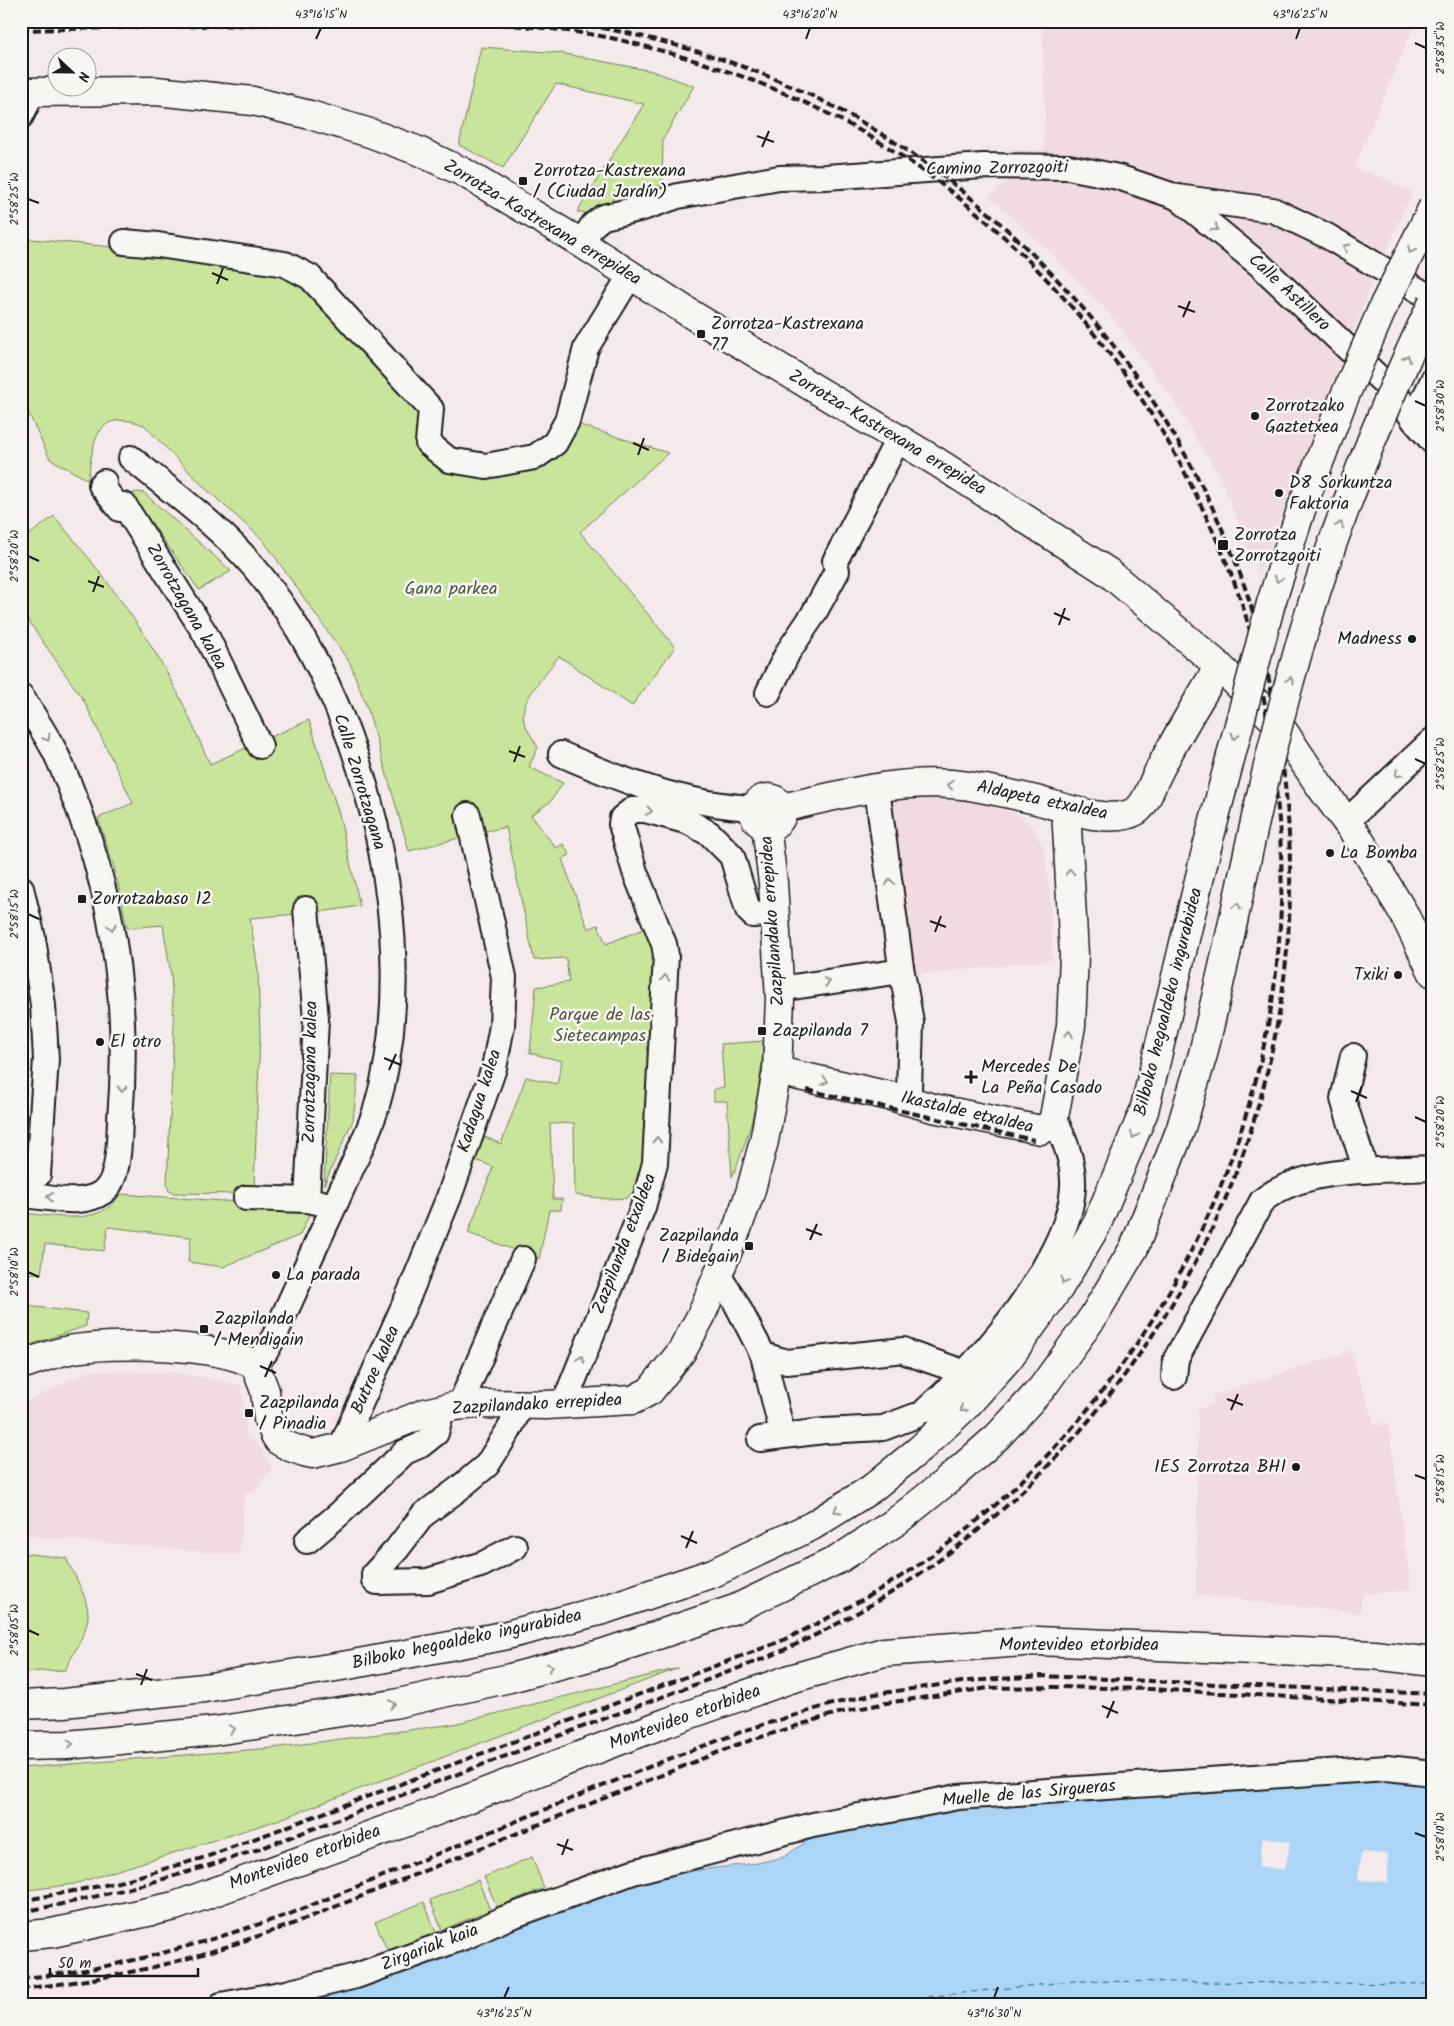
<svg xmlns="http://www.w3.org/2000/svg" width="1454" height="2026" viewBox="0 0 1454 2026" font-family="Kalam,sans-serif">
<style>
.built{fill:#f2dae2}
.green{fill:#c9e49b;stroke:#72805c}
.water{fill:#abd5f6;stroke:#728b9f}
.pier{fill:#f4e9eb}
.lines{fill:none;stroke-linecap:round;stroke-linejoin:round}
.ferry{stroke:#47545d;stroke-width:1;stroke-dasharray:6 5;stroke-linecap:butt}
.street-casing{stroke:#1c1c1c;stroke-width:28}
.secondary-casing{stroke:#1c1c1c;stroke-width:31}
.primary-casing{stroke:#1c1c1c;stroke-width:31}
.highway-casing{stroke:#1c1c1c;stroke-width:31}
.street{stroke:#f6f6f2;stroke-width:24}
.secondary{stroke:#f6f6f2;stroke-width:28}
.primary{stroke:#f6f6f2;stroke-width:28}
.highway{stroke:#f6f6f2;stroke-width:28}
.rail{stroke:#1c1c1c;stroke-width:4;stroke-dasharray:8 4;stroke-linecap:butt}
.highway-bridge-casing{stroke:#1c1c1c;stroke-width:31;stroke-linecap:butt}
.highway-bridge{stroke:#f6f6f2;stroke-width:28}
.oneway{stroke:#949492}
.ticks{fill:none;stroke:#1c1c1c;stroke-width:2}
.poi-dot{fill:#1c1c1c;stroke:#f6f6f2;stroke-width:2}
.labels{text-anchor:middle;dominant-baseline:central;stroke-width:5;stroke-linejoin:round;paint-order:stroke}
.street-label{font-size:18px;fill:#1c1c1c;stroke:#f6f6f2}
.poi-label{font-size:18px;fill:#1c1c1c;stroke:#f6f6f2;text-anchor:start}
.park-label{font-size:18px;fill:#505842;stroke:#f6f6f2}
.neatline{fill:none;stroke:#1c1c1c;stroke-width:2}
.ticks-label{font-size:12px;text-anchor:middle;fill:#1c1c1c}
</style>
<rect width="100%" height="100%" fill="#f4e9eb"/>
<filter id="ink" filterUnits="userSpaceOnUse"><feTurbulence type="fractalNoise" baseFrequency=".02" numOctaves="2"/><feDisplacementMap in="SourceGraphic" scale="10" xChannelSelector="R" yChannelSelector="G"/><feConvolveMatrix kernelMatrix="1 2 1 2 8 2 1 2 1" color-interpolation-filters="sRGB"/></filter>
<g filter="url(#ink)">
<g class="built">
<polygon points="1042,21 1416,21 1354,167 1413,191 1370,287 1259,574 1220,477 1170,395 1108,312 1043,245 989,197 1013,176 1009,149 1044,151 1045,113"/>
<polygon points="935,798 985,804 1016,813 1033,827 1045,850 1050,899 1053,960 914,975 892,800"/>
<polygon points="1350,1351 1375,1425 1388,1423 1411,1590 1362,1594 1360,1613 1201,1595 1196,1596 1198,1409 1214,1404 1212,1396"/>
<polygon points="89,1371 177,1373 241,1385 247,1437 256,1442 272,1468 254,1492 245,1494 239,1555 21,1535 21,1405"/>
</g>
<g class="green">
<polygon points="481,47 560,53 652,71 694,86 663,139 662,185 617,194 608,206 589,215 582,212 577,212 644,104 556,84 503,168 459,145"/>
<path d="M21,238l264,26 146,145 -3,34 21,17 86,-3 32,-36 101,32 -88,79 95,115 -43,59 -73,-50c-9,12 -37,44 -36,58 0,11 9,23 15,33l-9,20 34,16 -13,19 -19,13 25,33 7,-4 7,11 -8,4 26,70 10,-4 8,19 40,-16 10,29 -12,223 -17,18 -20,1 -32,-4 -1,-72 -24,1 3,75h9l-1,11h-12l-10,49 -71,-26 25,-66 -22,-9 7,-24 23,10 25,-67 31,7 5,-23 -32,-8 6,-66 33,-5 -3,-24 -32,2 -28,-133 -24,5 -73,19 -41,-141 -18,-47 -87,-123 -58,-52 -61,-63c-49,-18 -51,18 -56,55l-38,-21 -29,-62z"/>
<polygon points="137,492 144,493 231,571 199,590 131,494"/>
<path d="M54,516c45,53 89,110 121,172 13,24 23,51 35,76l99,-44 30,94 21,92 -40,6 -70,6 8,52 2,66 -6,151 -8,7 -73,-1 -4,-2 -2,-7 7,-158 -3,-51 -8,-50 -36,3 -11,-54 -18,-56 35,-15 -49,-102 -63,-91v-69z"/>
<path d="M764,1041c-3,33 -7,65 -17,96 -4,14 -10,27 -15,40l-5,-76h-13v-12l10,-2 -3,-43z"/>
<polygon points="330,1075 358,1076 353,1120 324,1185"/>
<path d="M120,1194l193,13 -13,28 -77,32 -35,-5 3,-25 -83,-10 -4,24 -59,-7 -4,30 -11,-1 -4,33 61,7 -1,13 -65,22v-135c32,2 81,15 99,-19z"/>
<path d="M21,1553l45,5c8,17 20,36 22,54 2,15 -16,44 -23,58l-44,2z"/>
<polygon points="679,1668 275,1821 74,1884 21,1891 21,1768 273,1748 454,1724"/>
<polygon points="532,1857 544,1888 497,1907 484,1877"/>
<polygon points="478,1880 490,1910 442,1930 430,1900"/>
<polygon points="424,1902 436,1933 388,1952 375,1922"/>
</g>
<polygon class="water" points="1386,1777 1433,1782 1433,2005 251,2005 609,1891 690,1871 758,1863 784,1857 815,1836 960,1805"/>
<g class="pier">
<polygon points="1263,1837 1290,1842 1285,1870 1258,1866"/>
<polygon points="1361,1852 1388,1854 1388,1882 1358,1880"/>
</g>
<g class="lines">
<polyline class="ferry" points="851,2005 1073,1981 1433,1984"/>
<g class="street-casing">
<g id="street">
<polyline points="21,116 27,104 28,92"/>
<polyline points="1177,197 1260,265 1396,394 1414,420 1433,442"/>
<polyline points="124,242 158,245 285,264 310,277 431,409 428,443 449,460 486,466 535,457 555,443 567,421 586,348 630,276"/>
<polyline points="581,243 593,225 603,217 643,208 678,196 779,178 826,177 983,166 1068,167 1118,177 1177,197 1273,210 1327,236 1433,299"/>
<polyline points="1414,420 1433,380"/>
<path d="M131,458c41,34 87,67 122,108 112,132 173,376 123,543 -10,31 -26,61 -39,91 -21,45 -42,90 -62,135l-9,16 -11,14"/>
<polyline points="104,482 101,485 120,509 124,505 206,635 260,746"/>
<polyline points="768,693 788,652 813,615 837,571 835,561 898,439"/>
<path d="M21,696c11,17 22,34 32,52 10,19 17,39 25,59 38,101 51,206 42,313 -1,19 0,60 -17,72 -23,16 -56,4 -82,3"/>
<path d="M561,754c61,27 125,51 193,54"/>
<polyline points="1347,821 1433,740"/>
<polyline points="21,888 33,938"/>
<polyline points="306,909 316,1019 307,1200"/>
<polyline points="34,945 43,1005 46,1059 38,1175"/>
<polyline points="901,967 911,1022 909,1090"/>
<polyline points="779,989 895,972 899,971 901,967 877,789"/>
<polyline points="1353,1056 1343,1099 1366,1171"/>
<polyline points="246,1198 307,1200 322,1203"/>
<polyline points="718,1275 735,1301 763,1355 783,1436 824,1431 883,1428 915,1416"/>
<polyline points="763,1355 787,1362 904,1350 908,1353 966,1373"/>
<path d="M1174,1377l2,-18 86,-158c41,-35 119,-30 171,-33"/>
<polyline points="564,1404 643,1207 655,1163 666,955 664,944 635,872 621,824 622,818 632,810 645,810 689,822 710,834 732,856 748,910 753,915 775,913"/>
<polyline points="460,1405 523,1259"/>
<path d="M926,1410c50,-45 93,-94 124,-153 12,-22 22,-45 23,-71 1,-25 -9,-47 -19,-69"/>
<polyline points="760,1439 783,1436"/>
<polyline points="341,1447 410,1292 449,1197 494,1068 502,1026 504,977 468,815"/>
<polyline points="307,1541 338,1515 405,1452 421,1445 436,1433 442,1409"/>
<polyline points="515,1547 483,1564 428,1581 377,1582 374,1580 374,1574 397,1549 423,1515 457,1490 487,1465 509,1430 522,1404"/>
<polyline points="221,2005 286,1993 356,1976 467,1936 506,1918 633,1872 813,1825 958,1797 1387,1768 1433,1773"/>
</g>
</g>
<g class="secondary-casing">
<g id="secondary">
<polyline points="21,92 156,91 253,101 310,115 370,133 416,150 463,172 581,243 694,316 937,462 1108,572 1219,666 1280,726 1320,786 1359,839 1403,912 1433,973"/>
<circle cx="768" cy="812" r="14"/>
<path d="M782,808c61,-14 125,-32 187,-22 23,4 46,9 67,14 27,7 75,26 100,11 10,-7 14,-22 19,-32 19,-40 42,-76 64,-113"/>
<polyline points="777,1071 894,1097 933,1108 1041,1130 1051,1125 1054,1117 1071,1026 1074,955 1066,809"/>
<path d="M21,1365c16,-5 32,-12 48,-15 42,-8 150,-7 186,15l10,26 3,28 7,16 4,6 11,6 14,5 9,2 28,-7 84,-34 30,-7 22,-2 69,1 87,-5 17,-9 32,-40 19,-35 37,-90 12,-33 14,-52 13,-70 3,-72 -7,-116 -7,-57"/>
</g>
</g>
<g class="primary-casing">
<polyline id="primary" points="21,1936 52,1933 175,1906 418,1818 668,1722 790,1679 884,1652 1037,1641 1374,1655 1433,1662"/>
</g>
<g class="highway-casing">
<g id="highway">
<polyline points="21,1705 64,1703 204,1688 348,1665 503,1636 603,1610 713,1573 812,1526 871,1489 920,1449 966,1406 1008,1359 1059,1288 1096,1226 1144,1111 1206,851"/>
<polyline points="21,1746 67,1745 215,1731 394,1704 510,1678 604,1653 735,1609 839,1559 897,1521 948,1480 998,1436 1042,1388 1093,1317 1134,1248 1180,1131 1203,1054 1226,954"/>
</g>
</g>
<use href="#street" class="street"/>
<use href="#secondary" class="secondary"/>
<use href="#primary" class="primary"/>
<use href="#highway" class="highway"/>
<g class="rail">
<polyline points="21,22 58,21"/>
<polyline points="21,30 421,21"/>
<polyline points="807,1090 1034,1140"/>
<path d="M21,1901l94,-18 91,-26 573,-215c60,-28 117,-59 170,-99 197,-149 325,-392 332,-639 2,-47 -2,-93 -8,-139 -7,-57 -15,-116 -34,-170 -16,-44 -36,-87 -57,-128 -71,-133 -185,-257 -316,-333 -68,-39 -139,-66 -215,-86 -19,-5 -37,-10 -56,-13 -54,-9 -108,-12 -162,-14"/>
<path d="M21,1912c82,-15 160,-36 238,-63l509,-192c148,-64 267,-158 361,-288 133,-183 185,-401 151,-623 -8,-55 -18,-111 -37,-164 -41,-115 -108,-222 -193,-310 -59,-62 -126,-116 -201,-157 -88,-49 -186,-78 -285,-94"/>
<path d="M21,1978c92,-7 182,-35 269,-64l376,-154 83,-31 83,-25 43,-10 94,-13 73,-5 391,18"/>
<path d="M21,1989c49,-6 97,-13 145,-25 42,-10 83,-25 124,-39l446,-180 98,-31 52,-11 103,-15 70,-1 91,2 283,16"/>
</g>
<g class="highway-bridge-casing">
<g id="highway-bridge">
<polyline points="1206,851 1271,603 1302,507 1341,405 1384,305 1433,207"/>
<path d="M1226,954c20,-92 39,-183 64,-274 35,-130 85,-257 143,-378"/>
</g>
</g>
<use href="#highway-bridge" class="highway-bridge"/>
</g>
<defs><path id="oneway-chevron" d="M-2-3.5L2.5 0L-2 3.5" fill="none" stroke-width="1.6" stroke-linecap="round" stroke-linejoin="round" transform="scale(1.25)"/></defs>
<g class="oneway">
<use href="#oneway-chevron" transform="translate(1215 228) rotate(39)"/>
<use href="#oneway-chevron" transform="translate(1346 247) rotate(-149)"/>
<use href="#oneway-chevron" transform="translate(1411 250) rotate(116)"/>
<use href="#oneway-chevron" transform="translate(1407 358) rotate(-67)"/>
<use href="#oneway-chevron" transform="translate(1340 525) rotate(-71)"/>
<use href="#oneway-chevron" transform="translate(1278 579) rotate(108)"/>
<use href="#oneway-chevron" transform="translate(1290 680) rotate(-74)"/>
<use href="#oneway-chevron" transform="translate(1235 736) rotate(105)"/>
<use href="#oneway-chevron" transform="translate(47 738) rotate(58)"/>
<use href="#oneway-chevron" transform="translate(1398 774) rotate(136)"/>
<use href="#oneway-chevron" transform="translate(950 785) rotate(-177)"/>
<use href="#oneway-chevron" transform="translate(649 811) rotate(11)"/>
<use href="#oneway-chevron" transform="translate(1070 872) rotate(-92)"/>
<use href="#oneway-chevron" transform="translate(890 882) rotate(-98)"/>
<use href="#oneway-chevron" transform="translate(1237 906) rotate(-78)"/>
<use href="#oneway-chevron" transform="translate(112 927) rotate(78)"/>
<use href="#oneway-chevron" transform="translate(665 978) rotate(-88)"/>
<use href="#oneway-chevron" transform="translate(827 982) rotate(-9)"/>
<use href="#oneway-chevron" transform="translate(1069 1034) rotate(-80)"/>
<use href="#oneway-chevron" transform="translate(825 1081) rotate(12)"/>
<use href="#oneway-chevron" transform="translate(122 1089) rotate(92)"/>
<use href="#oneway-chevron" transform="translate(1134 1135) rotate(112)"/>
<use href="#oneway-chevron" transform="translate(657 1140) rotate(-87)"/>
<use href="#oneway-chevron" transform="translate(50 1197) rotate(-173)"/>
<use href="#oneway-chevron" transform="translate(1064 1281) rotate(121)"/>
<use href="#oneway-chevron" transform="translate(581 1359) rotate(-69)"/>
<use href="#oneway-chevron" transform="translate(963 1409) rotate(136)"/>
<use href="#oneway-chevron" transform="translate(837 1510) rotate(148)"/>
<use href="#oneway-chevron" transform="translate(550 1667) rotate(-15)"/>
<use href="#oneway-chevron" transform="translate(392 1704) rotate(-10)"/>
<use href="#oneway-chevron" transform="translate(232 1729) rotate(-9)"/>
<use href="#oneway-chevron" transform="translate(70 1744) rotate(-4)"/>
</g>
</g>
<path class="ticks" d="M316,39l5,-11M806,39l4,-11M1296,39l4,-11M1415,43l11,5M757,136l17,6M762,147l7,-16M28,199l11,4M212,273l16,7M217,284l6,-16M1178,306l17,6M1183,317l7,-16M1415,401l11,5M633,443l16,7M638,455l6,-17M28,556l11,5M88,581l16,6M93,592l6,-16M1054,613l16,7M1059,625l6,-17M509,751l16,6M1415,759l11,5M514,762l6,-16M28,914l11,5M930,921l16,6M935,932l6,-16M384,1058l17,7M389,1070l7,-16M1351,1091l16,7M1356,1102l6,-16M1415,1117l11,5M806,1229l16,6M810,1240l7,-16M28,1272l11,5M260,1366l16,7M265,1377l7,-16M1227,1399l16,6M1231,1410l7,-16M1415,1475l11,4M681,1536l16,7M686,1548l7,-17M28,1630l11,5M136,1674l16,6M141,1685l6,-16M1102,1706l16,7M1107,1718l7,-17M1415,1833l11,4M557,1844l16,6M562,1855l6,-16M504,1998l5,-11M994,1998l4,-11"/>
<g class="poi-dot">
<rect x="518" y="176" width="10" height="10" rx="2.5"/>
<rect x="696" y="329" width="10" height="10" rx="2.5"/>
<circle cx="1255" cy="416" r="5"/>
<circle cx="1279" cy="493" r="5"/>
<rect x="1217" y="539" width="12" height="12" rx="2.5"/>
<circle cx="1412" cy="639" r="5"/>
<circle cx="1330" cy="853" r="5"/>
<rect x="77" y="894" width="10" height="10" rx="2.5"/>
<circle cx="1398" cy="975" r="5"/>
<rect x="757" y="1026" width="10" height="10" rx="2.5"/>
<circle cx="100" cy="1042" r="5"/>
<path d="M968.5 1069.5h5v5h5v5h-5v5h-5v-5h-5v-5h5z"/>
<rect x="744" y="1241" width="10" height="10" rx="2.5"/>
<circle cx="276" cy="1275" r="5"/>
<rect x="199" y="1324" width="10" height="10" rx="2.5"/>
<rect x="244" y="1408" width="10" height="10" rx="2.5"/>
<circle cx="1296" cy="1467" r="5"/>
</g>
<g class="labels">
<g class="street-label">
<text transform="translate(997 169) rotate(-1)">Camino Zorrozgoiti</text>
<text transform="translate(542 223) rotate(31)">Zorrotza-Kastrexana errepidea</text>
<text transform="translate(1289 293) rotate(43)">Calle Astillero</text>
<text transform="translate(887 433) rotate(31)">Zorrotza-Kastrexana errepidea</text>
<text transform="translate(186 607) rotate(60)">Zorrotzagana kalea</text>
<text transform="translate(359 782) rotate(73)">Calle Zorrotzagana</text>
<text transform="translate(1042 801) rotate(12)">Aldapeta etxaldea</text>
<text transform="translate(773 921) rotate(-94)">Zazpilandako errepidea</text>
<text transform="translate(1169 1002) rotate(-76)">Bilboko hegoaldeko ingurabidea</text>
<text transform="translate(311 1072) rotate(-89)">Zorrotzagana kalea</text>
<text transform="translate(480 1101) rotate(-72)">Kadagua kalea</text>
<text transform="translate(967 1113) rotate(13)">Ikastalde etxaldea</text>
<text transform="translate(625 1244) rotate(-69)">Zazpilanda etxaldea</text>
<text transform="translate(376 1370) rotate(-66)">Butroe kalea</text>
<text transform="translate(537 1405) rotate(-3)">Zazpilandako errepidea</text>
<text transform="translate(467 1640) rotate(-12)">Bilboko hegoaldeko ingurabidea</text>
<text x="1079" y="1645">Montevideo etorbidea</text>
<text transform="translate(685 1718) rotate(-20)">Montevideo etorbidea</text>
<text transform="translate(1029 1794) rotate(-5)">Muelle de las Sirgueras</text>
<text transform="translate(305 1858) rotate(-20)">Montevideo etorbidea</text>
<text transform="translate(430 1948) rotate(-21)">Zirgariak kaia</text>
</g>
<g class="poi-label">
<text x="533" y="171">Zorrotza-Kastrexana<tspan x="533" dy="21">/ (Ciudad Jardín)</tspan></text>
<text x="711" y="324">Zorrotza-Kastrexana<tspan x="711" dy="21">77</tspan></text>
<text x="1265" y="406">Zorrotzako<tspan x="1265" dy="21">Gaztetxea</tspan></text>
<text x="1289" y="483">D8 Sorkuntza<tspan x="1289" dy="21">Faktoria</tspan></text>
<text x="1234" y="535">Zorrotza<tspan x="1234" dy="21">Zorrotzgoiti</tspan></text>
<text x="1402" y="639" text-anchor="end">Madness</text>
<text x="1340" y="853">La Bomba</text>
<text x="92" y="899">Zorrotzabaso 12</text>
<text x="1388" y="975" text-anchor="end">Txiki</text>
<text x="772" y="1031">Zazpilanda 7</text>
<text x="110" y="1042">El otro</text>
<text x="981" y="1067">Mercedes De<tspan x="981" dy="21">La Peña Casado</tspan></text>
<text x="739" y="1236" text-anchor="end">Zazpilanda<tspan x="739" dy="21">/ Bidegain</tspan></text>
<text x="286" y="1275">La parada</text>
<text x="214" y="1319">Zazpilanda<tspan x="214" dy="21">/ Mendigain</tspan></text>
<text x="259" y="1403">Zazpilanda<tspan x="259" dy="21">/ Pinadia</tspan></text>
<text x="1286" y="1467" text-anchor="end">IES Zorrotza BHI</text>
</g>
<g class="park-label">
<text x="451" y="589">Gana parkea</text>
<text x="600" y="1015">Parque de las<tspan x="600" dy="21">Sietecampas</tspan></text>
</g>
</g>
<rect width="1454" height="2026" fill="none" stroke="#f6f6f2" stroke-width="55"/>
<g transform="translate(72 72) rotate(112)"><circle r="24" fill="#f6f6f2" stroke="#9f9f9c"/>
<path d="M0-4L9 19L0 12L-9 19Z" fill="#1c1c1c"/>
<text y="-8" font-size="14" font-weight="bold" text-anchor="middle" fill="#1c1c1c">N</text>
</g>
<path d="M50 1968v8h148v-8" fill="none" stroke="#1c1c1c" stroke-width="2.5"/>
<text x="58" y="1968" font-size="15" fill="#1c1c1c" stroke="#f6f6f2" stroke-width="4" paint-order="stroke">50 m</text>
<rect x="28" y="28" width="1398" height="1970" class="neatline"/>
<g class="ticks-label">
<text x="321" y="18">43°16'15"N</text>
<text x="810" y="18">43°16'20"N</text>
<text x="1300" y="18">43°16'25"N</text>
<text transform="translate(1440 48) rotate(-90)" y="4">2°58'35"W</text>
<text transform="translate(14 199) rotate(-90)" y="4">2°58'25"W</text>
<text transform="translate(1440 406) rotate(-90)" y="4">2°58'30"W</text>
<text transform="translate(14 556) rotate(-90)" y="4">2°58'20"W</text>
<text transform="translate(1440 764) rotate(-90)" y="4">2°58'25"W</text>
<text transform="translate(14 914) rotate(-90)" y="4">2°58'15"W</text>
<text transform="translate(1440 1122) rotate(-90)" y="4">2°58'20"W</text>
<text transform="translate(14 1272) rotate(-90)" y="4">2°58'10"W</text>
<text transform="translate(1440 1479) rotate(-90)" y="4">2°58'15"W</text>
<text transform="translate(14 1630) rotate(-90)" y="4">2°58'05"W</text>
<text transform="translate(1440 1837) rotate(-90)" y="4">2°58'10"W</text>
<text x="504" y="2017">43°16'25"N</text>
<text x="994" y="2017">43°16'30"N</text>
</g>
</svg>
